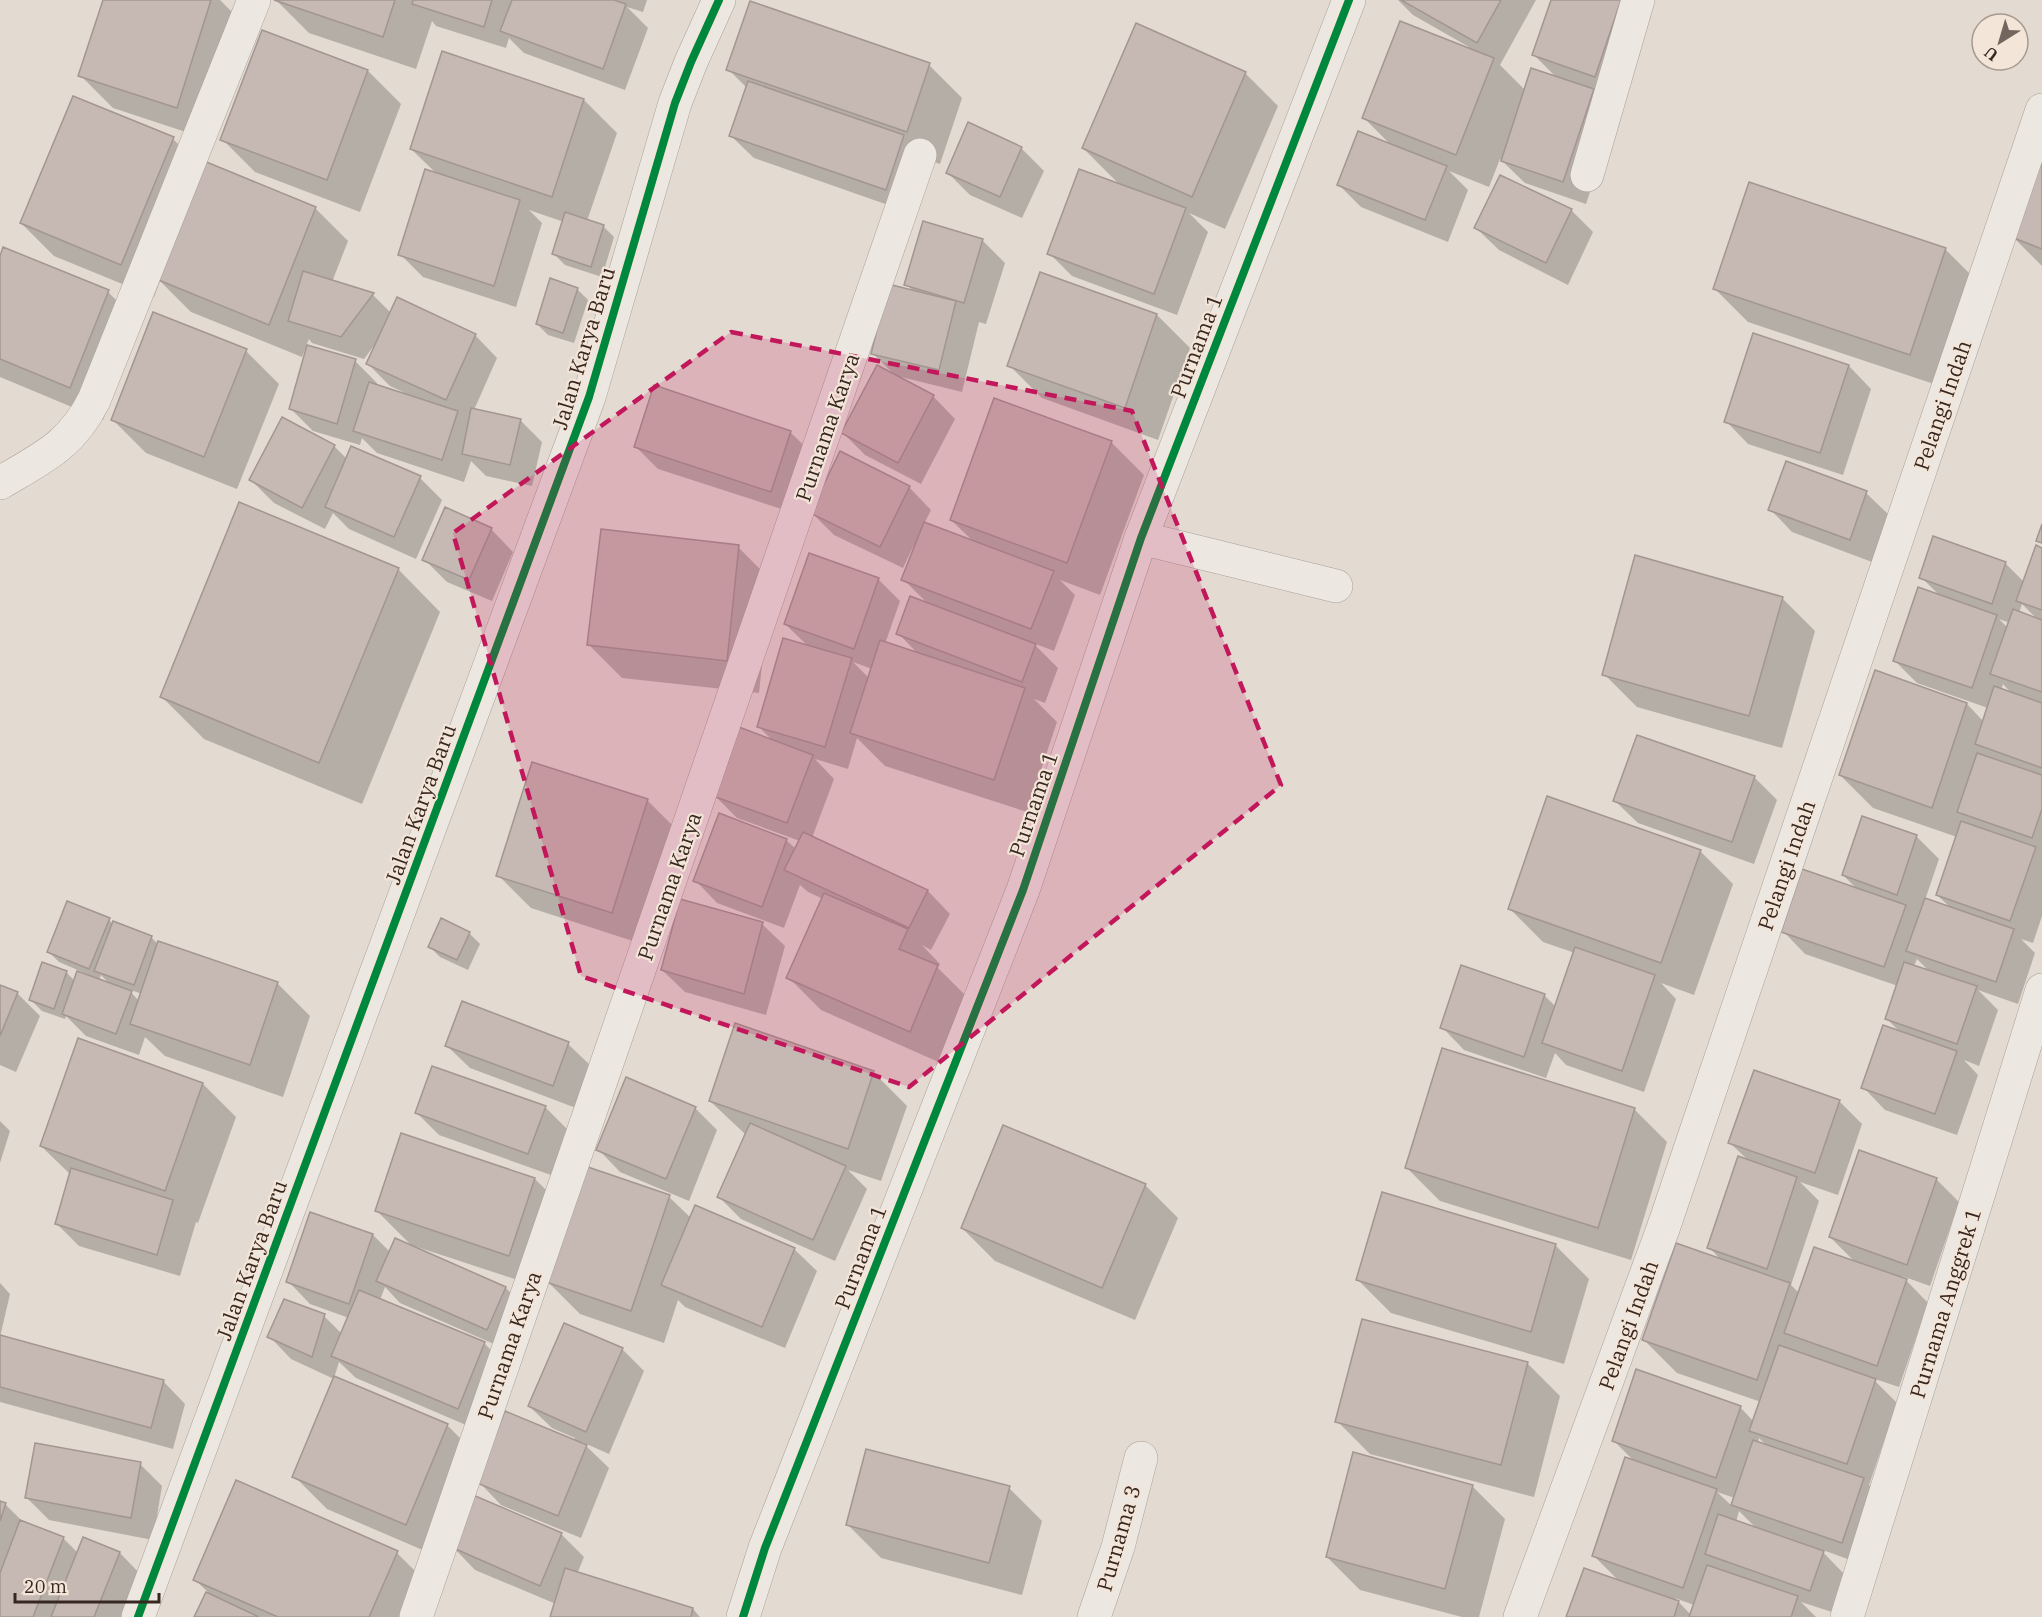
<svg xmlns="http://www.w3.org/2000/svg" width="2042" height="1617" viewBox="0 0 2042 1617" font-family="'IBM Plex Serif',serif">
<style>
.shadow{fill:#0003;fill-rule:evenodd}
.building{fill:#c6b8b2;stroke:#a39690;stroke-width:1.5}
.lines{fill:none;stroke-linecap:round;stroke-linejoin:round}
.street-casing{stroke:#a9a099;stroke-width:34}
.street{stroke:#ece7e1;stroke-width:33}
.cycleway-casing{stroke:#f3e5d7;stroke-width:11}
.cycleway{stroke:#00873e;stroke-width:8}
.marked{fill:#c2185b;fill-opacity:0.2;stroke:#c2185b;stroke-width:4.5;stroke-dasharray:12 8;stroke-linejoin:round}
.labels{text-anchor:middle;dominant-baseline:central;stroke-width:4.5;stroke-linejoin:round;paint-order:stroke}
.street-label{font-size:21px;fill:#372721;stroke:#f3e5d7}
</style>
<rect width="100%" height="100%" fill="#e3dad1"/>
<g class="shadow">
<polygon points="104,0 220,0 246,26 210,140 113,108 80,75"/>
<polygon points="276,0 647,0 643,12 627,7 648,28 625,90 524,53 509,38 506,48 436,26 432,21 416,69 309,33"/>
<polygon points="1398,0 1536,0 1500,65 1526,91 1558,79 1533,54 1552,0 1636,0 1618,99 1594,90 1616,113 1586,204 1525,183 1500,159 1489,187 1449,171 1468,190 1448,242 1361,207 1339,185 1393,147 1364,118 1469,47 1413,15"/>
<polygon points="263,32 368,71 401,104 360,212 255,172 222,139"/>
<polygon points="929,65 962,98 940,164 926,159 908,212 754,158 731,136 747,88 728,69"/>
<polygon points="1245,73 1278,106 1225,229 1189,213 1208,232 1177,315 1072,276 1049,253 1121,186 1083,148"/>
<polygon points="584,100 617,133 587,221 603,226 614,237 602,277 565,265 554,254 564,222 529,210 542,223 516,307 423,277 400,254 437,174 411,149"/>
<path d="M173,139l30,30 112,39 33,33 -16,41 41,13 18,18 84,22 22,23 -23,52 46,10 22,22 -10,44 -46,-10 -15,-15 -7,21 -87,-29 -15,-15 -2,7 -47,-14 -22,-22 17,-61 -2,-1 -4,10 -111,-45 -31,-31 -6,16 -100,-41 -33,-33zM309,339l3,4 52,16 12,-16 -8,21 22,22 13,6v2l-26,-8v-3l-22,-22 -49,-15z"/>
<polygon points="1021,148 1044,171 1022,218 970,195 948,173"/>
<polygon points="2042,157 2042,266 2012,236"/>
<polygon points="1571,210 1593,232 1568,285 1499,250 1476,228"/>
<polygon points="982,240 1005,263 986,324 979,322 962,392 897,376 933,396 955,419 921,484 865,455 843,433 895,375 872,353 914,292 906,284"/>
<polygon points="1945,249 1978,282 1943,387 1748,322 1715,289"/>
<polygon points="0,260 108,292 141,325 103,420 0,377"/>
<polygon points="577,289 588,300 574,343 548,335 537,324"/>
<polygon points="1157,315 1190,348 1158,440 1042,398 1009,365"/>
<polygon points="1754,335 1849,366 1871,389 1843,475 1748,444 1726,421"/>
<polygon points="246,351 279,384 237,489 146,453 113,420"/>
<polygon points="790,432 813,454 794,513 658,469 636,447"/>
<path d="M1111,442l33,33 -44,120 -40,-15 15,15 -21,56 -21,-8 25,25 -13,35 -11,-4 23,23 -30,90 -142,-46 -28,-28 -9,31 -33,-10 19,20 -22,59 116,53 22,23 -19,36 -9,-5 18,19 -2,4 32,32 -27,64 -122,-54 -33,-33 35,-78 -15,-7 -8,-7 -16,43 -67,-25 -22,-23 91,-40 10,9 4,-8 -63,-23 -23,-23 60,-53 -15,-15 50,-80 -24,-23 93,-45 22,22 -15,43 34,11 -21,-22 31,-28 -26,-26 13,-33 -2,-1 -11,23 -69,-33 -22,-22 97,-26 22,23 -7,14 51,19 -24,-23zM853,662l19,7 -3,9z"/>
<polygon points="334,446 347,459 420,478 442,500 416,559 349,529 333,513 325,529 274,503 251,480"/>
<polygon points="1866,493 1889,515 1872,562 1792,532 1770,509"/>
<polygon points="491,529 513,552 492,601 447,582 424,559"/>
<polygon points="738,547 771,580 759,693 622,678 589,645"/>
<path d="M2042,549v367l-9,27 -12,-4 14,14 -17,51 -40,-14 20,20 -19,56 -15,-6 14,15 -21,60 -72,-25 -22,-23 38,-54 -15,-15 12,-32 -93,-32 -22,-23 75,-41 -15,-15 73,-39 23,23 -14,41 27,9 -15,-14 20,-58 -84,-29 -33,-33 36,-103 91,32 17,18 4,-14 -71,-25 -23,-23 46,-64 -19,-19 84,-14 19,19zM2022,604l15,15 -18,-6zM1999,619l11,4 -2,5zM2003,684l9,10 -11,-4zM1917,959l12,12 -15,-5z"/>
<polygon points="398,569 440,612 362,804 204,739 162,697"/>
<polygon points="1782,598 1815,631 1782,748 1637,707 1604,674"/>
<polygon points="1754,777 1777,800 1754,864 1638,823 1615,801"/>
<polygon points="647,800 680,833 645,945 531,908 498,875"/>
<polygon points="1700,851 1733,884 1694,995 1661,983 1676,999 1644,1092 1566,1065 1555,1053 1546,1078 1464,1050 1442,1027 1544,995 1556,1007 1575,953 1543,942 1510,909"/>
<path d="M109,920l3,3 39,14 7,7 119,39 33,33 -27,81 -118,-41 -20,-19 -6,18 -53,-19 -20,-20 -1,3 -23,-8 -11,-11 35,-28 9,9 11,-5 1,-2 -28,-12 -11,-11zM101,975l10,10 -12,-4zM128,989l14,5 -3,7z"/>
<polygon points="762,924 785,946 766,1015 685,992 662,970"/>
<polygon points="469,933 480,944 468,970 440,957 429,946"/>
<polygon points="0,986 17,993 40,1016 16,1072 0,1065"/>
<polygon points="736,1025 874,1073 907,1106 881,1181 848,1170 867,1189 835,1261 741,1219 719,1197 746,1135 710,1101"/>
<polygon points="568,1044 591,1066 576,1108 470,1068 447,1046"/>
<polygon points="203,1084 236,1117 198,1223 196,1222 180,1276 79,1246 56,1223 71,1175 41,1146"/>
<path d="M1839,1101l23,23 -24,71 -38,-13 19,19 -28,84 9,9 56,-31 -26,-26 30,-85 77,28 22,22 -29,84 -28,-10 26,27 -29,84 -27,-9 25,25 -28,82 17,17 -22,63 -44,-16 25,26 -13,37 -31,-10 15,15h-248l52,-35 -27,-27 42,-93 -21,-21 126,-34 14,15 7,-20 -84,-29 -33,-33 77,-80 -12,-13 41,-85 -20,-19zM1759,1438l8,8 -9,-3zM1717,1492l18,6 -3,8zM1739,1511l19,19 -22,-8zM1675,1598l19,7 -3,10z"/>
<polygon points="545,1107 567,1129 551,1175 439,1135 417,1113"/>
<polygon points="695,1108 717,1130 689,1201 620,1172 598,1149"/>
<polygon points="1634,1109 1667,1142 1631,1260 1440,1201 1407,1168"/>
<polygon points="0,1121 10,1131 0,1163"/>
<polygon points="535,1179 568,1212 669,1197 691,1218 794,1249 817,1271 785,1348 685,1307 678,1300 664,1343 580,1314 545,1279 542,1288 411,1245 377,1211"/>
<polygon points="1145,1185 1178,1218 1135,1320 995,1261 962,1228"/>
<polygon points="1383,1194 1556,1246 1589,1279 1564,1364 1391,1313 1358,1280"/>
<polygon points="373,1235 390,1252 395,1240 506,1288 528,1311 510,1351 400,1303 385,1287 380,1300 484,1343 507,1366 480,1431 356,1378 339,1362 334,1378 447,1425 480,1458 439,1557 327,1509 294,1476 334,1379 291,1359 269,1336 324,1316 342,1334 349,1318 310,1304 288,1281"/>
<polygon points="0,1283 10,1294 0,1337 163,1381 185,1404 173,1449 0,1402"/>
<polygon points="622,1349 644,1371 609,1454 582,1442 609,1468 581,1538 501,1505 479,1482 574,1441 575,1438 552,1428 529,1406"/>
<polygon points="1527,1363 1560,1396 1534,1497 1370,1454 1337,1421"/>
<polygon points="140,1464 162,1486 153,1540 49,1520 27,1498"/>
<polygon points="1472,1486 1505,1519 1479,1617 1462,1617 1360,1590 1327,1557"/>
<polygon points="1009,1488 1042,1521 1022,1595 881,1558 848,1525"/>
<polygon points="474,1497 562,1535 584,1557 577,1574 693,1609 700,1617 552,1617 556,1604 475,1570 453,1547"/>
<polygon points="0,1503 5,1504 25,1524 63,1538 78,1553 84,1539 120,1553 142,1576 125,1617 0,1617"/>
<polygon points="397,1553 430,1586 416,1617 196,1617 208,1592 195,1580"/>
</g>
<g class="building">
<polygon points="103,0 211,0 177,108 78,76"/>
<polygon points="274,0 395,0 383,37"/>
<polygon points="413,0 492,0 484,27 412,4"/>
<polygon points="512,0 614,0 626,4 603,69 500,31"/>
<polygon points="1401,0 1501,0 1477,43"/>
<polygon points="1551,0 1621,0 1595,77 1532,55"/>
<polygon points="750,1 930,63 907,132 726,70"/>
<polygon points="1400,21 1494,58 1456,155 1362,118"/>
<polygon points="1136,23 1246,72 1192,197 1082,148"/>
<polygon points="262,30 368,70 327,180 220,140"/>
<polygon points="442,51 584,99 552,197 410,149"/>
<polygon points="1531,68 1594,89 1563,182 1501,161"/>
<polygon points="748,81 904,135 886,190 729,136"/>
<polygon points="73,96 174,137 121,265 20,223"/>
<polygon points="968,122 1022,147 1000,197 946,173"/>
<polygon points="1358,131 1447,166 1425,220 1337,185"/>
<polygon points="2042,152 2042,249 2011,237"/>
<polygon points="204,161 316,207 269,325 156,279"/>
<polygon points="425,169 520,200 494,286 398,255"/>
<polygon points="1079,169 1186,208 1154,294 1047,254"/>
<polygon points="1500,175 1572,209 1546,263 1474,228"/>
<polygon points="1749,182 1946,248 1910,355 1713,289"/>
<polygon points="565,212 604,225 591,267 552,254"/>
<polygon points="923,221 983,239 964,303 904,285"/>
<polygon points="3,247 109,290 70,388 0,359 0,256"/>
<polygon points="303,271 374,293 341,337 288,321"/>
<polygon points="1040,272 1157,314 1125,408 1007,366"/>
<polygon points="550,278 578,288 563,333 536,324"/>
<polygon points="888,284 956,301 939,370 871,354"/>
<polygon points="397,297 476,334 446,400 366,364"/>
<polygon points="153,312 247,349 204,457 111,420"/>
<polygon points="1753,333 1849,365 1820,453 1724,422"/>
<polygon points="307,345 356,359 337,424 289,409"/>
<polygon points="877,365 934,395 898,463 841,433"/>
<polygon points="369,382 458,411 442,460 353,431"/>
<polygon points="654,385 791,431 771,492 634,447"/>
<polygon points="994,398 1112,441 1067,563 950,520"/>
<polygon points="471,408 521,419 510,465 462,454"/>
<polygon points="282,417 335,445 302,508 249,480"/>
<polygon points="351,446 421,476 394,537 325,507"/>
<polygon points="840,451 910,486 880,547 810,513"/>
<polygon points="1786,461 1867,491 1850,540 1768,510"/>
<polygon points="239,502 399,568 319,763 160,697"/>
<polygon points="445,507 492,528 469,580 422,560"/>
<polygon points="924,522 1054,571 1031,629 901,580"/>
<polygon points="2042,524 2042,543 2036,541"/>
<polygon points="601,529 739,545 727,661 587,645"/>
<polygon points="1933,536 2006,562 1992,604 1919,578"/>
<polygon points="2036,545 2042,548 2042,610 2016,601"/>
<polygon points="809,553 879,578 854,649 784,624"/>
<polygon points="1635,555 1783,597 1749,716 1602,675"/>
<polygon points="1918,587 1997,615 1972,688 1893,661"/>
<polygon points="910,596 1036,644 1022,682 896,634"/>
<polygon points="2013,609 2042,620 2042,692 1990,674"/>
<polygon points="783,638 852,658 825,747 757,727"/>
<polygon points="880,640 1025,688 994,780 850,733"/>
<polygon points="1875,670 1967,703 1932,808 1839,775"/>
<polygon points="1994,686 2042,703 2042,768 1975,744"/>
<polygon points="739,727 813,755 787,823 713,796"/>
<polygon points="1637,735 1755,776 1732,842 1613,801"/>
<polygon points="1977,753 2042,775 2042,809 2032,838 1957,812"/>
<polygon points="532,762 648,799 612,913 496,876"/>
<polygon points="1547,796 1701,850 1661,963 1508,909"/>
<polygon points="719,813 787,839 762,907 693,881"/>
<polygon points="1862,816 1917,835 1897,895 1842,875"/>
<polygon points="1961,821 2036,847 2010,921 1936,895"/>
<polygon points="803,832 928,890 909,928 784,870"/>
<polygon points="1802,869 1906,905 1884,967 1781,932"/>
<polygon points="824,893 908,929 899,949 938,965 910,1032 786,978"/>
<polygon points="1925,898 2014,929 1996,982 1906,951"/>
<polygon points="680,899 763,922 744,994 661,970"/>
<polygon points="67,901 110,918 89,969 47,952"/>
<polygon points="441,918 470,932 457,960 428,947"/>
<polygon points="113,921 152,936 134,985 94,971"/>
<polygon points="158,941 278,982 250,1065 130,1024"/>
<polygon points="1575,947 1655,975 1622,1071 1542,1043"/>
<polygon points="42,962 67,971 54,1009 29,1000"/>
<polygon points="1904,962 1977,986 1957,1044 1885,1019"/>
<polygon points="1461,965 1545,994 1524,1057 1440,1028"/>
<polygon points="77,971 132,991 116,1034 62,1014"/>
<polygon points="0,985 18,992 0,1036"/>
<polygon points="462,1001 569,1042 553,1086 445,1046"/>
<polygon points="735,1023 874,1071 848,1149 709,1101"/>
<polygon points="1883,1025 1957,1051 1935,1114 1861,1088"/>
<polygon points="78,1038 203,1083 165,1191 40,1146"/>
<polygon points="1442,1048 1635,1108 1598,1228 1405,1168"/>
<polygon points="432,1066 546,1106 528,1154 415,1113"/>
<polygon points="1754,1070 1840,1100 1815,1173 1728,1143"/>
<polygon points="626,1077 696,1107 666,1179 596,1150"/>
<polygon points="750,1123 846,1166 813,1240 717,1197"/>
<polygon points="1003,1125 1146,1184 1102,1288 961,1228"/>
<polygon points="401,1133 535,1178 509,1256 375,1211"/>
<polygon points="1859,1150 1937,1178 1907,1265 1829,1237"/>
<polygon points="1738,1156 1797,1177 1767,1269 1707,1248"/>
<polygon points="585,1166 670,1195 631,1311 546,1282"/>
<polygon points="71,1168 173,1200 157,1255 55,1224"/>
<polygon points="1382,1192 1556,1244 1531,1332 1356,1280"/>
<polygon points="695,1205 795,1248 762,1327 661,1285"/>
<polygon points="310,1212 373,1234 349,1304 286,1282"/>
<polygon points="395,1238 506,1287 487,1330 376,1281"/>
<polygon points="1676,1243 1790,1283 1757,1380 1642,1340"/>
<polygon points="1814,1247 1907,1279 1877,1366 1784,1333"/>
<polygon points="359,1290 485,1342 458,1409 331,1356"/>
<polygon points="284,1299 325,1314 312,1357 267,1337"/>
<polygon points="1362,1319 1528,1362 1501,1465 1335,1422"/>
<polygon points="564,1323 623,1348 586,1432 528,1406"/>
<polygon points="0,1335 164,1380 151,1428 0,1387"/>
<polygon points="1779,1345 1876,1379 1847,1464 1749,1431"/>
<polygon points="1636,1369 1741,1406 1716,1478 1612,1441"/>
<polygon points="334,1376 448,1424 406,1525 292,1477"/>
<polygon points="505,1411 587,1445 558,1516 477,1483"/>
<polygon points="1753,1440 1864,1478 1842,1543 1731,1505"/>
<polygon points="35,1443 141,1462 131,1518 25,1498"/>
<polygon points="866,1449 1010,1486 989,1563 846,1525"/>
<polygon points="1353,1452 1473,1485 1445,1589 1326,1557"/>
<polygon points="1625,1457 1717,1489 1683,1588 1592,1556"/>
<polygon points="236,1480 398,1551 369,1617 278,1617 193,1580"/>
<polygon points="473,1495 562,1533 540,1586 451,1547"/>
<polygon points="0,1501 6,1503 0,1521"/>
<polygon points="1718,1514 1824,1551 1810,1591 1705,1554"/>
<polygon points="20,1520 64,1537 33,1617 0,1617 0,1573"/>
<polygon points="83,1537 120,1552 94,1617 51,1617"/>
<polygon points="1707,1565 1798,1596 1791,1617 1689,1617"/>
<polygon points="565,1568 693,1608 691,1617 550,1617"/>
<polygon points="1584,1568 1679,1601 1674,1617 1566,1617"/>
<polygon points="206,1592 259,1617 194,1617"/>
</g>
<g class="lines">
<g class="street-casing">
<g id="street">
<polyline points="1587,175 1638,0"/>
<path d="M0,483c42,-25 71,-37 94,-83l160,-400"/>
<polyline points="1141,538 1336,586"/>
<polyline points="138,1617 589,397 675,103 691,62 719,0"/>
<polyline points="416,1617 920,155"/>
<polyline points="743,1617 765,1548 1023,890 1141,538 1349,0"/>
<polyline points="1094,1617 1118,1547 1141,1458"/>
<polyline points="1520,1617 1664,1226 2042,110"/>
<polyline points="1847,1617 2042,990"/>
</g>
</g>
<use href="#street" class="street"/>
<g class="cycleway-casing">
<g id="cycleway">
<polyline points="138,1617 589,397 675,103 691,62 719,0"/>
<polyline points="743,1617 765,1548 1023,890 1141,538 1349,0"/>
</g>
</g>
<use href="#cycleway" class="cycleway"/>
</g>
<path class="marked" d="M731,332l401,79 149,374 -372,302 -328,-111 -128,-443z"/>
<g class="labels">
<g class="street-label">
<text transform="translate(1196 346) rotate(-69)">Purnama 1</text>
<text transform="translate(583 348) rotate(-73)">Jalan Karya Baru</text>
<text transform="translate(1942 405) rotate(-71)">Pelangi Indah</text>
<text transform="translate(827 427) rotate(-71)">Purnama Karya</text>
<text transform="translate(420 804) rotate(-70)">Jalan Karya Baru</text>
<text transform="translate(1033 804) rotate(-71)">Purnama 1</text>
<text transform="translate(1786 865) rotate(-71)">Pelangi Indah</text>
<text transform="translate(669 886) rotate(-71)">Purnama Karya</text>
<text transform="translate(860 1257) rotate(-69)">Purnama 1</text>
<text transform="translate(251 1260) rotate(-70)">Jalan Karya Baru</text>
<text transform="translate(1945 1303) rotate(-73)">Purnama Anggrek 1</text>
<text transform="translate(1628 1325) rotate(-70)">Pelangi Indah</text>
<text transform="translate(509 1345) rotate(-71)">Purnama Karya</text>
<text transform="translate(1118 1538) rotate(-74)">Purnama 3</text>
</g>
</g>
<g transform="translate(2000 42) rotate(217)"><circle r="28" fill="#f3e5d7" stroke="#a8998e" stroke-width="1.5"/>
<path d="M0-4.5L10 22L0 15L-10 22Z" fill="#73665f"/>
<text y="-9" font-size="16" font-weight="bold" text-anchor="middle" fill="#372721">U</text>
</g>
<path d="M15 1593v9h144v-9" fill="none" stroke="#372721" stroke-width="3"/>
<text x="24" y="1593" font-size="18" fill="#372721" stroke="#f3e5d7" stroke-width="4.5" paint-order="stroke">20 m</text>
</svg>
